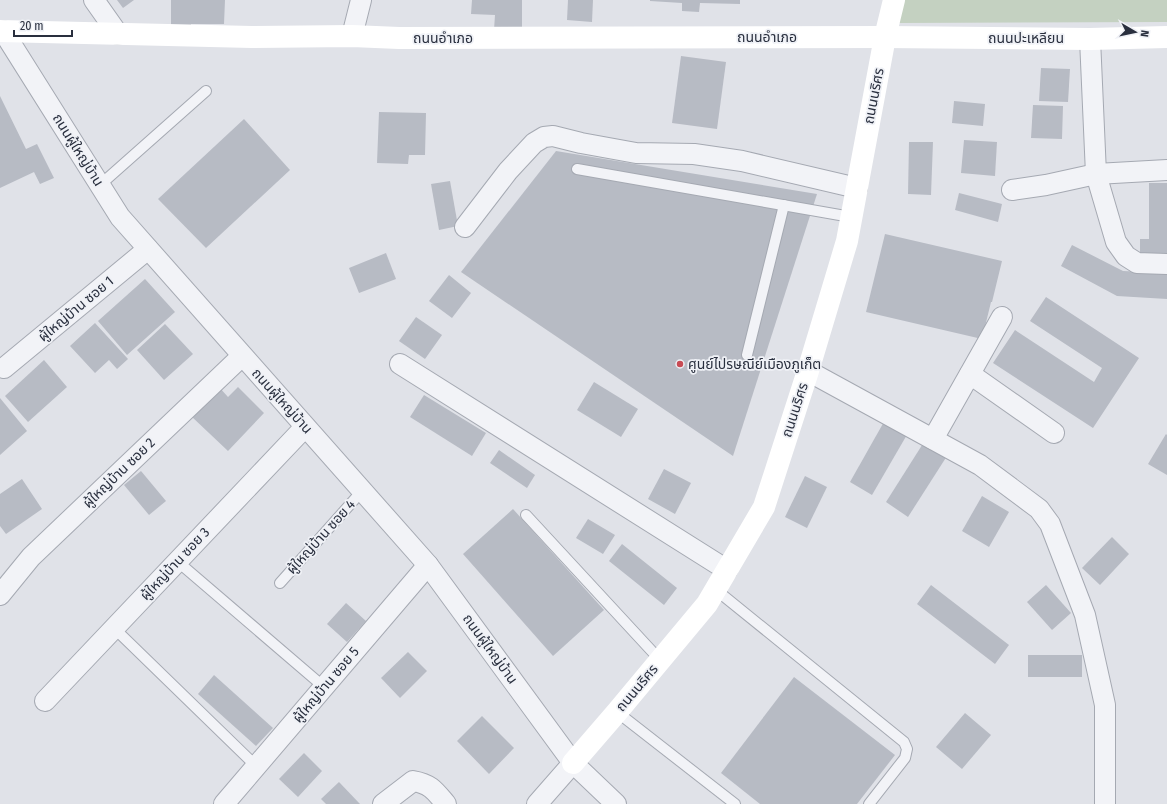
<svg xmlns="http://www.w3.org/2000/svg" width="1167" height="804" viewBox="0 0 1167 804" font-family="'Fira Sans Condensed','Noto Sans Thai',sans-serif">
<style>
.green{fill:#c4d1c1}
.building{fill:#b7bbc4}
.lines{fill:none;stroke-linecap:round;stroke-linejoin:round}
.lane-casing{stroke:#a5a9b2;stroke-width:12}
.street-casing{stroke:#a5a9b2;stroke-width:22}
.lane{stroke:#f2f3f7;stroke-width:10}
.street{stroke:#f2f3f7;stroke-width:20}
.secondary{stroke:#fff;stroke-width:22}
.poi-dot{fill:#c74b54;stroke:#eff1f6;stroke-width:1.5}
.labels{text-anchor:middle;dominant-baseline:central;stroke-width:3.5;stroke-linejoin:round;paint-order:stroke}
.street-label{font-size:14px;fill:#292f3e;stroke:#eff1f6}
.poi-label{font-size:14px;fill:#292f3e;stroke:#eff1f6;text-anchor:start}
</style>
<rect width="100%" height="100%" fill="#e0e2e8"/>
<polygon class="green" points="904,0 1167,0 1167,22 899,23"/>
<g class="building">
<polygon points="117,0 134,0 123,8"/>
<polygon points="171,0 225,0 224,24 191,24 191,30 171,30"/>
<polygon points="472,0 522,0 522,30 494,30 495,15 471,14"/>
<polygon points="568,0 593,0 592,22 567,20"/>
<polygon points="650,0 740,0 740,4 700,3 699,12 682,11 682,3 650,1"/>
<polygon points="681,56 726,62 717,129 672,123"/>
<polygon points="1041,68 1070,69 1068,102 1039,101"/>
<polygon points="0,96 26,149 37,144 54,178 40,184 34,172 0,188"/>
<polygon points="954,101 985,104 983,126 952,123"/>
<polygon points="1033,105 1063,106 1062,139 1031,138"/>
<polygon points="379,112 426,113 425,155 409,155 408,164 377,163"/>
<polygon points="244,119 290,170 206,248 158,199"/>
<polygon points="964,140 997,142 995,176 961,173"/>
<polygon points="909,142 933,142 931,195 908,194"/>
<polygon points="556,151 817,194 733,456 461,272"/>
<polygon points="450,181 458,226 439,230 431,184"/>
<polygon points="1149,183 1167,183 1167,259 1140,259 1140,239 1149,239"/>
<polygon points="959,193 1002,204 998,222 955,210"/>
<polygon points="885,234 1002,261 992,302 991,302 982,339 866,312"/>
<polygon points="1072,245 1123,271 1167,273 1167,299 1117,296 1061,266"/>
<polygon points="386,253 396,279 359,293 349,268"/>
<polygon points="449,275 471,293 452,318 429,301"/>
<polygon points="145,279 175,312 127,355 98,321"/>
<polygon points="1046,297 1139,358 1093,428 993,363 1015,330 1094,382 1102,368 1030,321"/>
<polygon points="416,317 442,335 425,359 399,341"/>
<polygon points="95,323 128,359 117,369 109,360 95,373 70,346"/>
<polygon points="165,324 193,354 164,380 137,350"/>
<polygon points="44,360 67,387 28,422 5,396"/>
<polygon points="594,382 638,409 621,437 577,410"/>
<polygon points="219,387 228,397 238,387 264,413 228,451 191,416"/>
<polygon points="424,395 486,433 472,456 410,417"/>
<polygon points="0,398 27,431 0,455"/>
<polygon points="885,420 908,433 872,495 850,482"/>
<polygon points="1166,434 1167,435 1167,475 1148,464"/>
<polygon points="924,442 947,456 908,517 886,502"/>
<polygon points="499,450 535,475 527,488 490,463"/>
<polygon points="664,469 691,483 675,514 648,499"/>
<polygon points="141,471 166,501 149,515 124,485"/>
<polygon points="805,476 827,487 807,528 785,517"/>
<polygon points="22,479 42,509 6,534 0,526 0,494"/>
<polygon points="982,496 1009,512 989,547 962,531"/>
<polygon points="513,509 604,610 553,656 463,554"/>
<polygon points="588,519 615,535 603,554 576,538"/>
<polygon points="1112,537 1129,554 1100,585 1082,568"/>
<polygon points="622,544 677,588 664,605 609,561"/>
<polygon points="931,585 1009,645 995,664 917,604"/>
<polygon points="1046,585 1071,613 1052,630 1027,602"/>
<polygon points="346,603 366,621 347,642 327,624"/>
<polygon points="408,652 427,671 400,698 381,678"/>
<rect x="1028" y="655" width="54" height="22"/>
<polygon points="214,675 273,728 256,746 198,694"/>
<polygon points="794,677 895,755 857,804 760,804 721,773"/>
<polygon points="965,713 991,735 962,769 936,747"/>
<polygon points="482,716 514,748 489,774 457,741"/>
<polygon points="304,753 322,771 298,797 279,779"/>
<polygon points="339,782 360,804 326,804 321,799"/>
</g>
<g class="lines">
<g class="lane-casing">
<g id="lane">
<polyline points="577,169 851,217"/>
<polyline points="100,185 206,91"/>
<polyline points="747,355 784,205"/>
<polyline points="526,515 660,660"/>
<polyline points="177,561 324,687"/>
<polyline points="280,583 362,491"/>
<polyline points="715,589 904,742 907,749 905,758 869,804"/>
<polyline points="114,628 256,766"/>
<polyline points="617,712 735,804"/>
</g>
</g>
<g class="street-casing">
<g id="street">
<polyline points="94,0 118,34"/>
<polyline points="3,31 120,217 428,565 573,763 616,804"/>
<polyline points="352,36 361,0"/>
<polyline points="1090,39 1096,174 1116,242 1126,256 1137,263 1167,264"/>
<polyline points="1012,190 1046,185 1096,174 1167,170"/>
<polyline points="465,227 508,171 534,143 544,137 553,136 581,143 636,153 694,154 742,161 857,188"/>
<polyline points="400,364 727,570"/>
<polyline points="4,368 148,249"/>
<polyline points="808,371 980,465 1039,509 1050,524 1085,615 1105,705 1105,804"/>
<polyline points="970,374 1054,433"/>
<polyline points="933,439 1002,317"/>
<polyline points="0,595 31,557 242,356"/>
<polyline points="45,701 305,427"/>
<polyline points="224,804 428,565"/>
<path d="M383,804l30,-23c18,3 22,10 33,23"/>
<polyline points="537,804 573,763"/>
</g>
</g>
<use href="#lane" class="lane"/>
<use href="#street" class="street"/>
<g class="secondary">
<polyline points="0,31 252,37 352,36 399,38 885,37 1090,39 1167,37"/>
<polyline points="573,763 617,712 707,604 764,507 808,371 847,241 885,37 894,0"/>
</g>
</g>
<circle class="poi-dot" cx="680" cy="364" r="4"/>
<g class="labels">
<g class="street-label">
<text x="767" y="37">ถนนอำเภอ</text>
<text x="443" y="38">ถนนอำเภอ</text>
<text x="1026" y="38">ถนนปะเหลียน</text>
<text transform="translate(874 96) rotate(-79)">ถนนนริศร</text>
<text transform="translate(78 150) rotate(58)">ถนนผู้ใหญ่บ้าน</text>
<text transform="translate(76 309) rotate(-40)">ผู้ใหญ่บ้าน ซอย 1</text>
<text transform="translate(282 401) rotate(48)">ถนนผู้ใหญ่บ้าน</text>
<text transform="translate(795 410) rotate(-72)">ถนนนริศร</text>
<text transform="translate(119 473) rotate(-44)">ผู้ใหญ่บ้าน ซอย 2</text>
<text transform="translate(321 537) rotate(-48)">ผู้ใหญ่บ้าน ซอย 4</text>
<text transform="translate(175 564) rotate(-47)">ผู้ใหญ่บ้าน ซอย 3</text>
<text transform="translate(490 649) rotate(54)">ถนนผู้ใหญ่บ้าน</text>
<text transform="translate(326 685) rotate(-50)">ผู้ใหญ่บ้าน ซอย 5</text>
<text transform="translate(637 688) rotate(-50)">ถนนนริศร</text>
</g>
<g class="poi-label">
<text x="688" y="364">ศูนย์ไปรษณีย์เมืองภูเก็ต</text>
</g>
</g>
<g transform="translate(1135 32) rotate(99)" stroke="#eff1f6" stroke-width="3" paint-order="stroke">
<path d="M0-3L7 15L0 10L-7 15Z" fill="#292f3e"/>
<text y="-6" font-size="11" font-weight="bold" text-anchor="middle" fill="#292f3e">N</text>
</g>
<path d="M14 30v6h58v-6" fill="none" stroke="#292f3e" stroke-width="2"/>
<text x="20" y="30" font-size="12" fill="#292f3e" stroke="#eff1f6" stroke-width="3" paint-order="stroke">20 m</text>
</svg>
